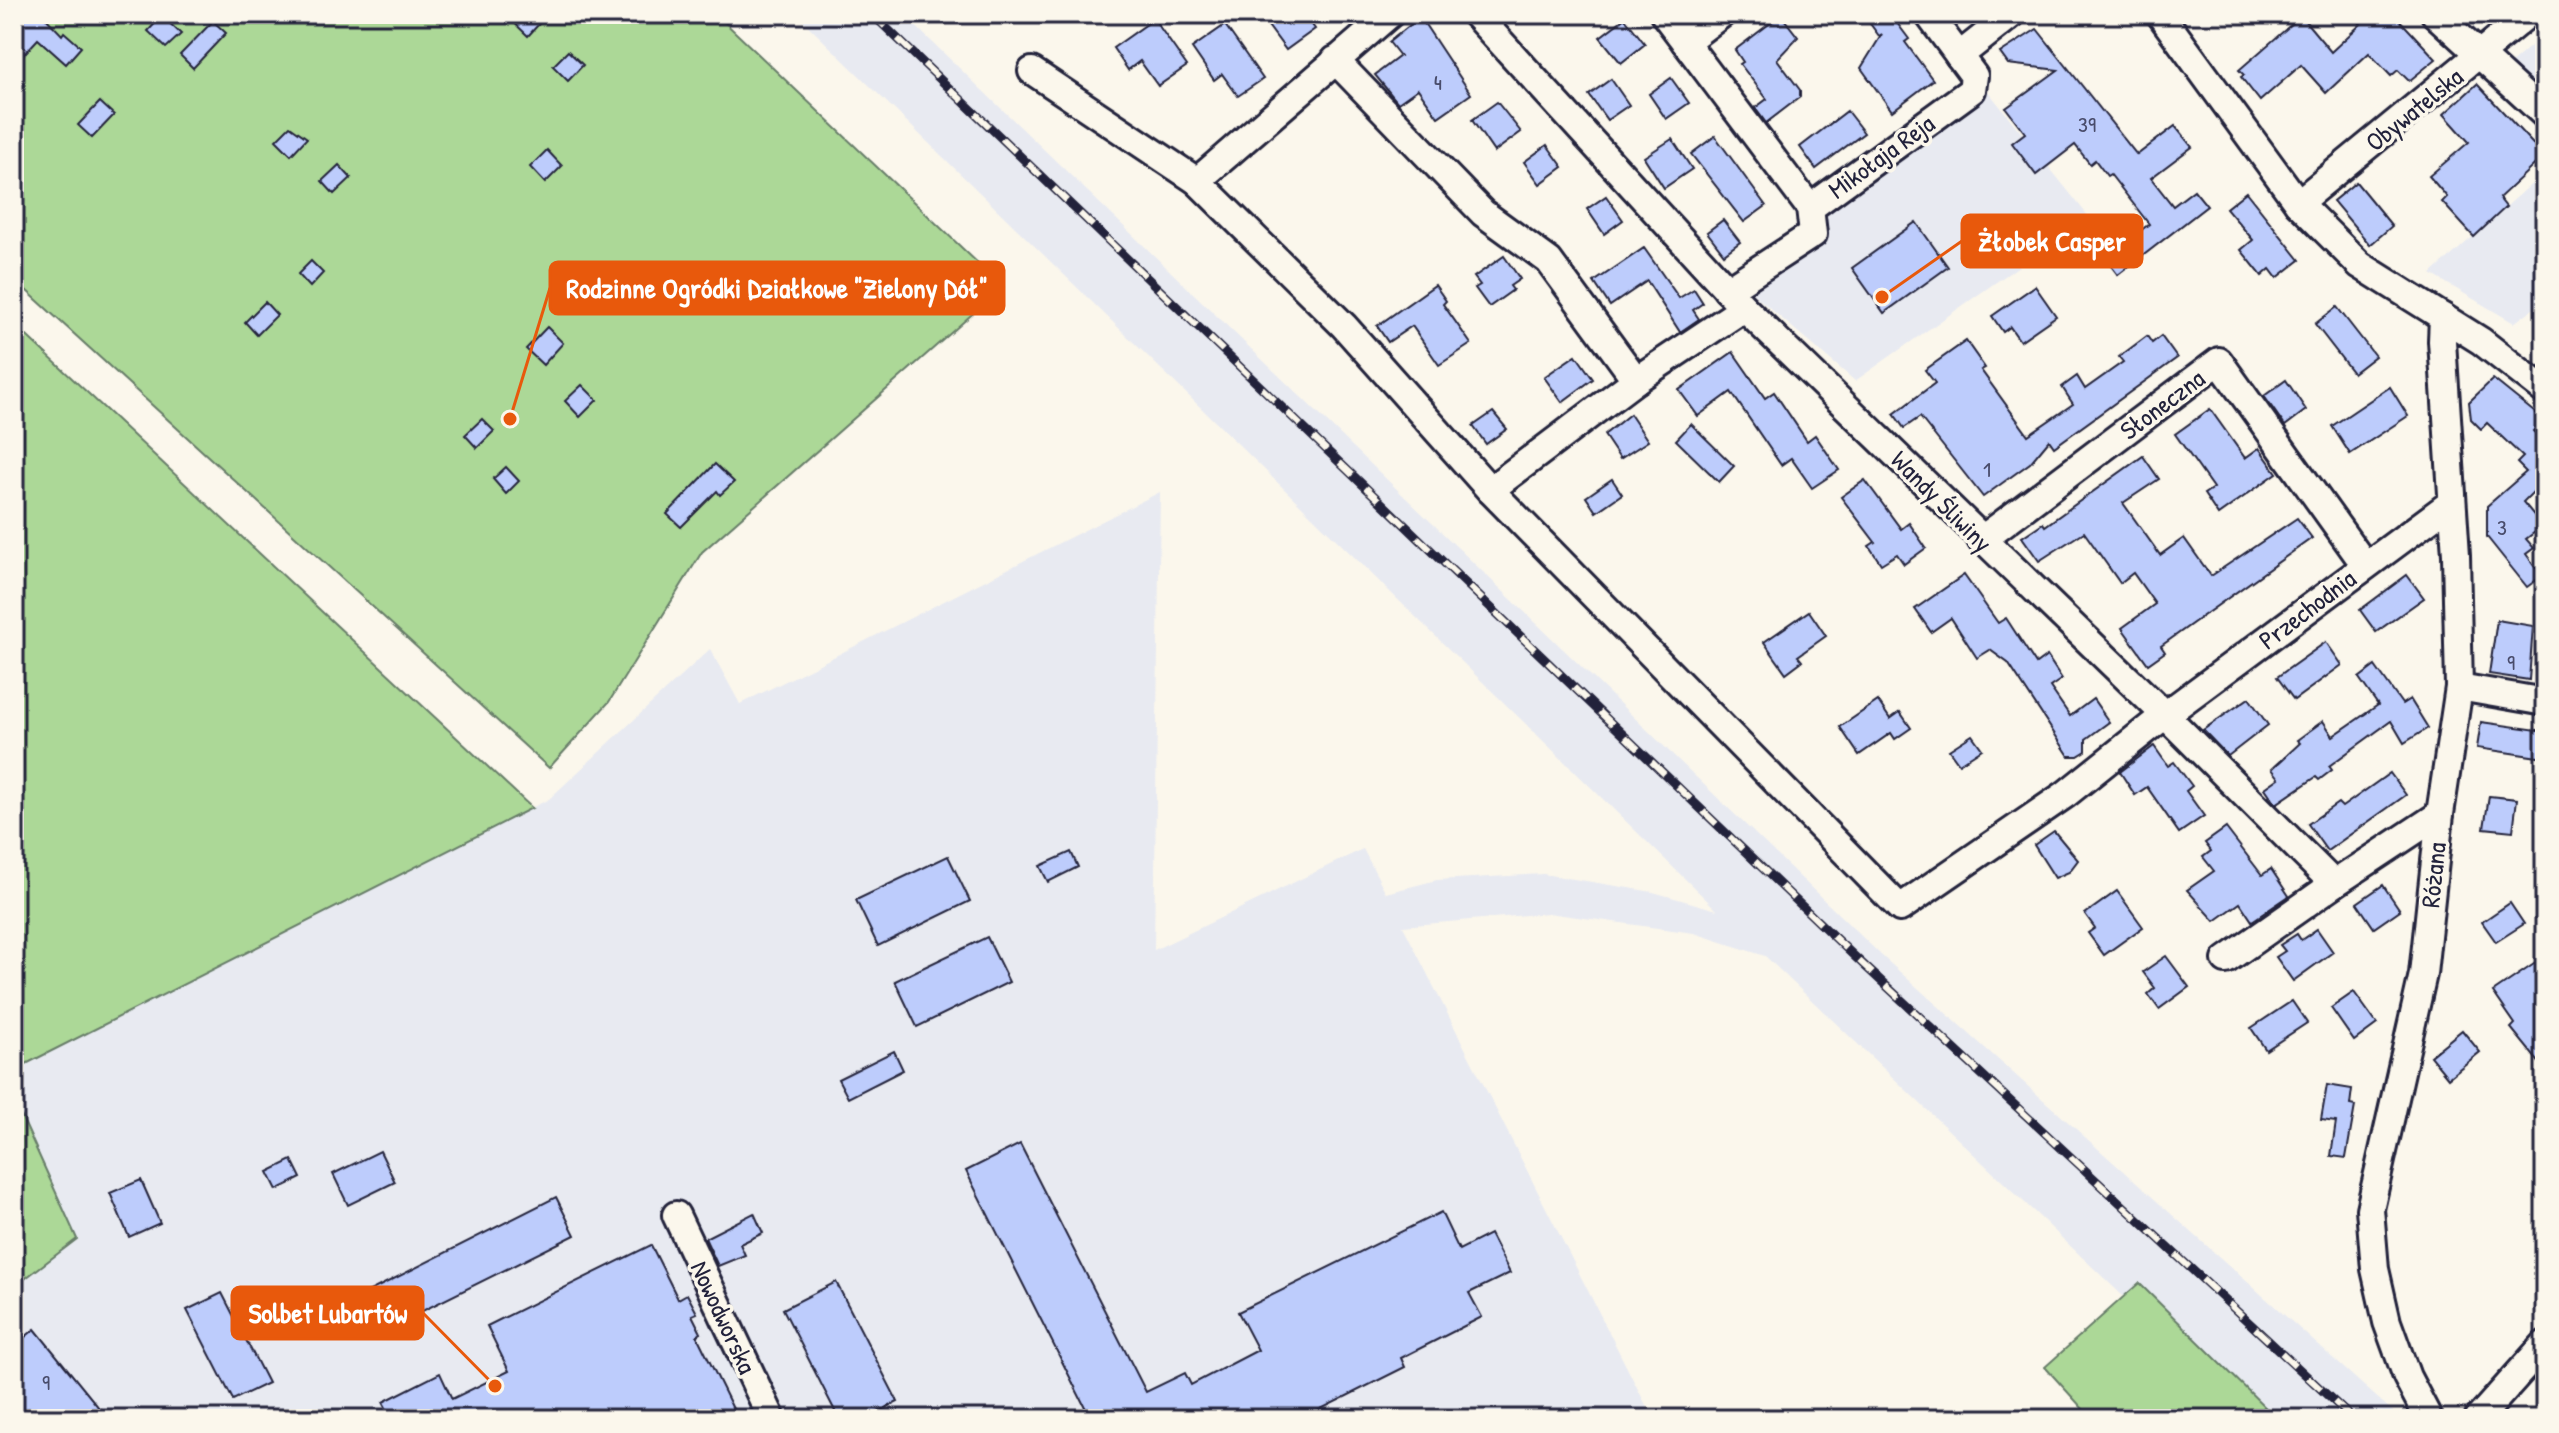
<svg xmlns="http://www.w3.org/2000/svg" width="2559" height="1433" viewBox="0 0 2559 1433" font-family="'Patrick Hand',sans-serif">
<style>
.built{fill:#e8eaf1}
.green{fill:#acd897;stroke:#677d69;stroke-width:2}
.building{fill:#bdccfc;stroke:#22223b;stroke-width:2}
.lines{fill:none;stroke-linecap:round;stroke-linejoin:round}
.minor-casing{stroke:#22223b;stroke-width:32}
.minor{stroke:#fbf7ec;stroke-width:26}
.rail-casing{stroke:#22223b;stroke-width:9}
.rail{stroke:#fbf7ec;stroke-width:6;stroke-dasharray:18;stroke-linecap:butt}
.labels{text-anchor:middle;dominant-baseline:central;stroke-width:7;stroke-linejoin:round;paint-order:stroke}
.number-label{font-size:22px;fill:#494c6b}
.street-label{font-size:26px;fill:#22223b;stroke:#fbf7ec}
.leader{fill:none;stroke:#e8590c;stroke-width:3}
.callout-dot{fill:#e8590c;stroke:#fbf7ec;stroke-width:3}
.callout{fill:#e8590c;stroke:#e8590c;stroke-width:3}
.callout-label{font-size:28px;text-anchor:middle;font-weight:bold;fill:#fff}
</style>
<rect width="100%" height="100%" fill="#fbf7ec"/>
<filter id="ink" filterUnits="userSpaceOnUse"><feTurbulence type="fractalNoise" baseFrequency=".0125" numOctaves="2"/><feDisplacementMap in="SourceGraphic" scale="16" xChannelSelector="R" yChannelSelector="G"/><feConvolveMatrix kernelMatrix="1 2 1 2 8 2 1 2 1" color-interpolation-filters="sRGB"/></filter>
<g filter="url(#ink)">
<g class="built">
<polygon points="796,14 903,14 1882,956 2401,1419 2277,1419 2139,1283 2124,1297 1765,956 1694,933 1548,913 1403,926 1653,1419 14,1419 14,1287 77,1239 14,1100 14,1070 549,799 710,649 740,704 1160,492 1154,950 1363,849 1386,893 1437,880 1543,874 1653,892 1717,910"/>
<polygon points="2545,34 2545,102 2510,64"/>
<polygon points="1987,90 2089,217 1855,381 1751,292 1829,233 1824,210"/>
<polygon points="2545,172 2545,300 2514,323 2431,274"/>
</g>
<g class="green">
<polygon points="14,14 716,14 1003,287 702,552 609,702 549,768 14,279"/>
<polygon points="14,324 532,808 14,1070"/>
<polygon points="14,1100 77,1239 14,1287"/>
<polygon points="2139,1283 2277,1419 2092,1419 2045,1367"/>
</g>
<g class="building">
<polygon points="23,14 42,14 62,35 64,32 81,47 66,64 38,39 14,65 14,23"/>
<polygon points="505,14 548,14 528,36"/>
<polygon points="1279,14 1304,14 1315,29 1286,50 1266,23"/>
<polygon points="1863,14 1908,14 1897,23 1909,39 1905,42 1933,80 1892,111 1861,68 1882,34 1879,36"/>
<polygon points="2350,14 2394,14 2436,59 2409,81 2398,70 2391,76 2369,53 2326,93 2301,65 2260,101 2241,77 2244,75 2239,70 2301,16 2331,52 2361,24"/>
<polygon points="1781,15 1798,37 1777,59 1800,90 1800,97 1766,123 1755,108 1767,99 1740,64 1743,62 1735,50"/>
<polygon points="162,16 181,34 166,48 148,31"/>
<polygon points="1420,17 1471,94 1438,117 1418,89 1398,103 1375,75 1400,56 1389,42"/>
<polygon points="1625,18 1645,44 1621,63 1600,37"/>
<polygon points="1154,19 1187,66 1158,86 1140,61 1128,70 1113,48"/>
<polygon points="213,21 226,33 193,68 180,55"/>
<polygon points="1225,25 1263,79 1238,96 1222,74 1214,80 1192,48"/>
<polygon points="2037,29 2137,155 2175,126 2192,147 2151,178 2173,206 2194,190 2207,206 2118,275 2105,258 2149,224 2110,174 2107,176 2095,160 2090,164 2075,145 2036,175 2012,143 2025,133 2006,108 2058,70 2008,64 2000,53"/>
<polygon points="568,51 583,65 568,81 553,66"/>
<polygon points="1671,78 1689,103 1666,119 1649,94"/>
<polygon points="1611,79 1629,105 1607,120 1589,95"/>
<polygon points="2477,84 2544,156 2499,198 2506,207 2474,237 2442,202 2447,197 2429,176 2469,142 2444,114"/>
<polygon points="100,102 114,115 92,138 78,125"/>
<polygon points="1497,102 1521,132 1494,152 1472,120"/>
<polygon points="1847,111 1864,133 1816,169 1800,147"/>
<polygon points="290,126 307,138 291,155 276,140"/>
<polygon points="1715,136 1766,206 1744,222 1691,154"/>
<polygon points="1672,139 1692,169 1664,188 1644,157"/>
<polygon points="1547,145 1563,167 1540,184 1524,162"/>
<polygon points="547,150 562,166 545,183 530,167"/>
<polygon points="339,165 351,178 334,194 322,181"/>
<polygon points="2356,182 2392,226 2370,245 2333,201"/>
<polygon points="2246,192 2300,260 2277,278 2270,269 2262,276 2241,250 2253,240 2226,208"/>
<polygon points="1606,196 1623,220 1604,234 1587,209"/>
<polygon points="1723,220 1740,242 1724,254 1707,232"/>
<polygon points="1916,222 1948,267 1884,313 1852,268"/>
<polygon points="1644,248 1679,298 1694,289 1703,303 1693,310 1699,319 1680,332 1647,281 1610,306 1594,282"/>
<polygon points="1504,256 1520,279 1510,286 1513,290 1489,307 1475,288 1480,285 1474,277"/>
<polygon points="311,261 323,273 310,287 298,274"/>
<polygon points="1435,285 1446,301 1443,304 1471,344 1439,365 1412,326 1388,342 1377,326"/>
<polygon points="2035,286 2056,316 2020,341 2010,327 2003,332 1992,316"/>
<polygon points="265,302 277,315 257,335 245,322"/>
<polygon points="2337,307 2375,356 2353,373 2315,324"/>
<polygon points="547,327 563,343 543,365 526,349"/>
<polygon points="2147,336 2152,343 2161,336 2177,358 2054,447 2049,440 2030,463 1983,497 1920,417 1904,428 1894,414 1935,383 1925,370 1966,341 1985,368 1981,370 2028,435 2073,404 2062,387 2077,376 2085,389 2123,362 2119,357"/>
<polygon points="1733,352 1765,398 1774,392 1807,441 1815,435 1839,470 1812,488 1791,458 1781,465 1731,392 1698,416 1679,390"/>
<polygon points="1576,355 1593,379 1562,402 1544,377"/>
<polygon points="2493,379 2544,420 2533,431 2545,444 2545,492 2539,486 2523,502 2543,526 2526,539 2534,548 2526,554 2542,576 2527,587 2487,537 2487,506 2526,472 2517,463 2523,457 2487,423 2481,429 2471,419 2469,402"/>
<polygon points="2286,380 2306,410 2285,426 2264,396"/>
<polygon points="582,385 597,400 580,417 565,401"/>
<polygon points="2390,387 2408,416 2350,454 2332,426"/>
<polygon points="2210,409 2245,458 2259,448 2277,473 2218,515 2204,494 2213,488 2175,434"/>
<polygon points="1493,412 1507,429 1486,444 1473,426"/>
<polygon points="1630,414 1648,441 1620,459 1604,435"/>
<polygon points="482,419 494,431 477,448 465,435"/>
<polygon points="1691,424 1734,466 1719,482 1676,440"/>
<polygon points="2143,456 2159,479 2123,503 2160,555 2184,538 2211,576 2297,518 2312,538 2161,646 2165,652 2148,664 2122,628 2155,604 2133,573 2120,583 2084,532 2039,561 2022,537 2043,523 2045,526"/>
<polygon points="715,464 734,482 720,495 717,491 681,527 667,514"/>
<polygon points="506,467 519,481 506,494 493,479"/>
<polygon points="1612,479 1622,494 1596,512 1586,497"/>
<polygon points="1865,480 1901,529 1909,523 1926,548 1904,564 1897,554 1881,564 1869,546 1875,542 1841,497"/>
<polygon points="1964,575 1998,623 2006,618 2036,664 2047,656 2062,679 2050,687 2070,716 2093,699 2109,722 2086,739 2086,751 2078,756 2069,756 2008,663 1990,650 1977,658 1951,618 1931,632 1915,609"/>
<polygon points="2407,575 2424,598 2376,632 2360,610"/>
<polygon points="1809,611 1826,636 1798,656 1802,661 1786,673 1764,642"/>
<polygon points="2497,620 2533,626 2529,680 2489,674"/>
<polygon points="2326,642 2342,665 2294,700 2277,677"/>
<polygon points="2375,666 2402,704 2410,699 2428,728 2404,743 2391,721 2329,766 2332,770 2319,780 2316,777 2276,804 2265,788 2279,778 2272,769 2300,743 2297,740 2323,721 2333,736 2378,705 2359,678"/>
<polygon points="2249,698 2268,725 2228,756 2203,730"/>
<polygon points="1878,701 1890,719 1900,712 1911,728 1895,739 1891,733 1859,755 1840,727"/>
<polygon points="2481,722 2545,731 2545,758 2477,748"/>
<polygon points="1972,735 1982,749 1959,764 1949,750"/>
<polygon points="2154,746 2168,766 2174,762 2192,786 2186,791 2204,816 2179,833 2147,787 2135,795 2120,772"/>
<polygon points="2390,773 2406,795 2327,851 2308,824 2338,803 2342,807"/>
<polygon points="2489,796 2517,799 2513,831 2484,828"/>
<polygon points="2226,828 2262,875 2271,869 2289,896 2252,921 2240,903 2215,921 2187,890 2214,871 2203,857 2211,851 2205,843"/>
<polygon points="2054,831 2078,860 2069,872 2055,878 2034,845"/>
<polygon points="1071,852 1078,867 1048,882 1040,866"/>
<polygon points="948,856 970,901 878,946 856,900"/>
<polygon points="2383,885 2400,910 2374,928 2357,903"/>
<polygon points="2117,891 2143,927 2104,955 2088,933 2095,928 2085,914"/>
<polygon points="2510,903 2524,924 2496,942 2482,922"/>
<polygon points="2317,929 2333,952 2293,981 2276,957 2285,951 2280,945 2297,934 2301,940"/>
<polygon points="987,937 1009,982 917,1027 895,981"/>
<polygon points="2166,956 2189,987 2159,1009 2148,994 2155,988 2143,972"/>
<polygon points="2537,962 2545,973 2545,1070 2511,1028 2515,1024 2493,992"/>
<polygon points="2354,992 2377,1024 2354,1041 2331,1008"/>
<polygon points="2292,1001 2307,1023 2266,1050 2251,1028"/>
<polygon points="2462,1030 2480,1052 2448,1078 2430,1056"/>
<polygon points="894,1051 903,1070 848,1098 838,1079"/>
<polygon points="2327,1085 2352,1089 2350,1105 2355,1106 2346,1158 2331,1156 2336,1122 2321,1120"/>
<polygon points="1020,1144 1146,1392 1185,1373 1191,1385 1258,1350 1238,1312 1441,1212 1459,1250 1490,1234 1510,1273 1469,1293 1482,1317 1401,1358 1405,1367 1301,1419 1091,1419 966,1171"/>
<polygon points="380,1151 395,1182 348,1205 333,1174"/>
<polygon points="292,1160 301,1178 277,1190 268,1172"/>
<polygon points="141,1180 160,1223 129,1237 110,1193"/>
<polygon points="556,1197 575,1235 362,1341 344,1304"/>
<polygon points="754,1213 763,1233 740,1244 745,1255 718,1266 705,1238"/>
<polygon points="651,1245 678,1299 687,1294 697,1313 692,1315 701,1333 697,1336 738,1419 392,1419 383,1402 440,1373 452,1399 509,1371 487,1326"/>
<polygon points="836,1282 898,1402 864,1419 839,1419 783,1309"/>
<polygon points="222,1293 268,1383 233,1400 187,1310"/>
<polygon points="35,1329 108,1419 14,1419 14,1346"/>
</g>
<g class="lines">
<g class="minor-casing">
<g id="minor">
<polyline points="1475,14 1744,308 2165,715 2334,884 2440,814"/>
<polyline points="1664,14 1810,208 1813,234 1727,290"/>
<polyline points="2160,14 2298,203 2360,265 2481,341 2545,391"/>
<polyline points="2435,14 2545,115"/>
<polyline points="1685,42 1722,14"/>
<polyline points="1959,56 2012,14"/>
<polyline points="1335,60 1483,213 1549,261 1636,380"/>
<polyline points="1032,71 1197,181 1344,326 1490,490 1900,908 2066,794 2165,715 2451,503"/>
<polyline points="1197,181 1390,14"/>
<polyline points="2298,203 2528,14"/>
<polyline points="1810,208 1972,90 1974,76 1928,14"/>
<polyline points="1490,490 1636,380 1744,308"/>
<polyline points="1981,540 2219,361 2365,565"/>
<polyline points="2459,687 2545,702"/>
<polyline points="2226,960 2334,884"/>
<polyline points="676,1215 772,1419"/>
<polyline points="2429,1419 2407,1377 2387,1322 2375,1269 2370,1209 2423,974 2440,814 2459,687 2456,555 2442,341 2443,317"/>
<polyline points="2478,1419 2545,1344"/>
</g>
</g>
<use href="#minor" class="minor"/>
<g class="rail-casing">
<polyline id="rail" points="872,14 1852,954 2353,1419"/>
</g>
<use href="#rail" class="rail"/>
</g>
</g>
<g class="labels">
<g class="number-label">
<text x="1438" y="82">4</text>
<text x="2087" y="124">39</text>
<text x="1987" y="469">1</text>
<text x="2502" y="527">3</text>
<text x="2511" y="662">9</text>
<text x="46" y="1382">9</text>
</g>
<g class="street-label">
<text transform="translate(2414 109) rotate(-39)">Obywatelska</text>
<text transform="translate(1881 156) rotate(-36)">Mikołaja Reja</text>
<text transform="translate(2162 404) rotate(-37)">Słoneczna</text>
<text transform="translate(1942 501) rotate(45)">Wandy Śliwiny</text>
<text transform="translate(2307 609) rotate(-37)">Przechodnia</text>
<text transform="translate(2433 875) rotate(-84)">Różana</text>
<text transform="translate(724 1317) rotate(65)">Nowodworska</text>
</g>
</g>
<path class="leader" d="M1882 297L1962 241M510 419L550 288M495 1386L423 1313"/>
<g class="callout-dot">
<circle cx="1882" cy="297" r="8"/>
<circle cx="510" cy="419" r="8"/>
<circle cx="495" cy="1386" r="8"/>
</g>
<g class="callout">
<rect x="1962" y="215" width="180" height="52" rx="8"/>
<rect x="550" y="262" width="454" height="52" rx="8"/>
<rect x="232" y="1287" width="191" height="52" rx="8"/>
</g>
<g class="callout-label">
<text x="2052" y="251">Żłobek Casper</text>
<text x="777" y="298">Rodzinne Ogródki Działkowe "Zielony Dół"</text>
<text x="328" y="1323">Solbet Lubartów</text>
</g>
<rect width="2559" height="1433" fill="none" stroke="#fbf7ec" stroke-width="48"/>
<rect x="24" y="24" width="2511" height="1385" fill="none" stroke="#22223b" stroke-width="3" filter="url(#ink)"/>
</svg>
